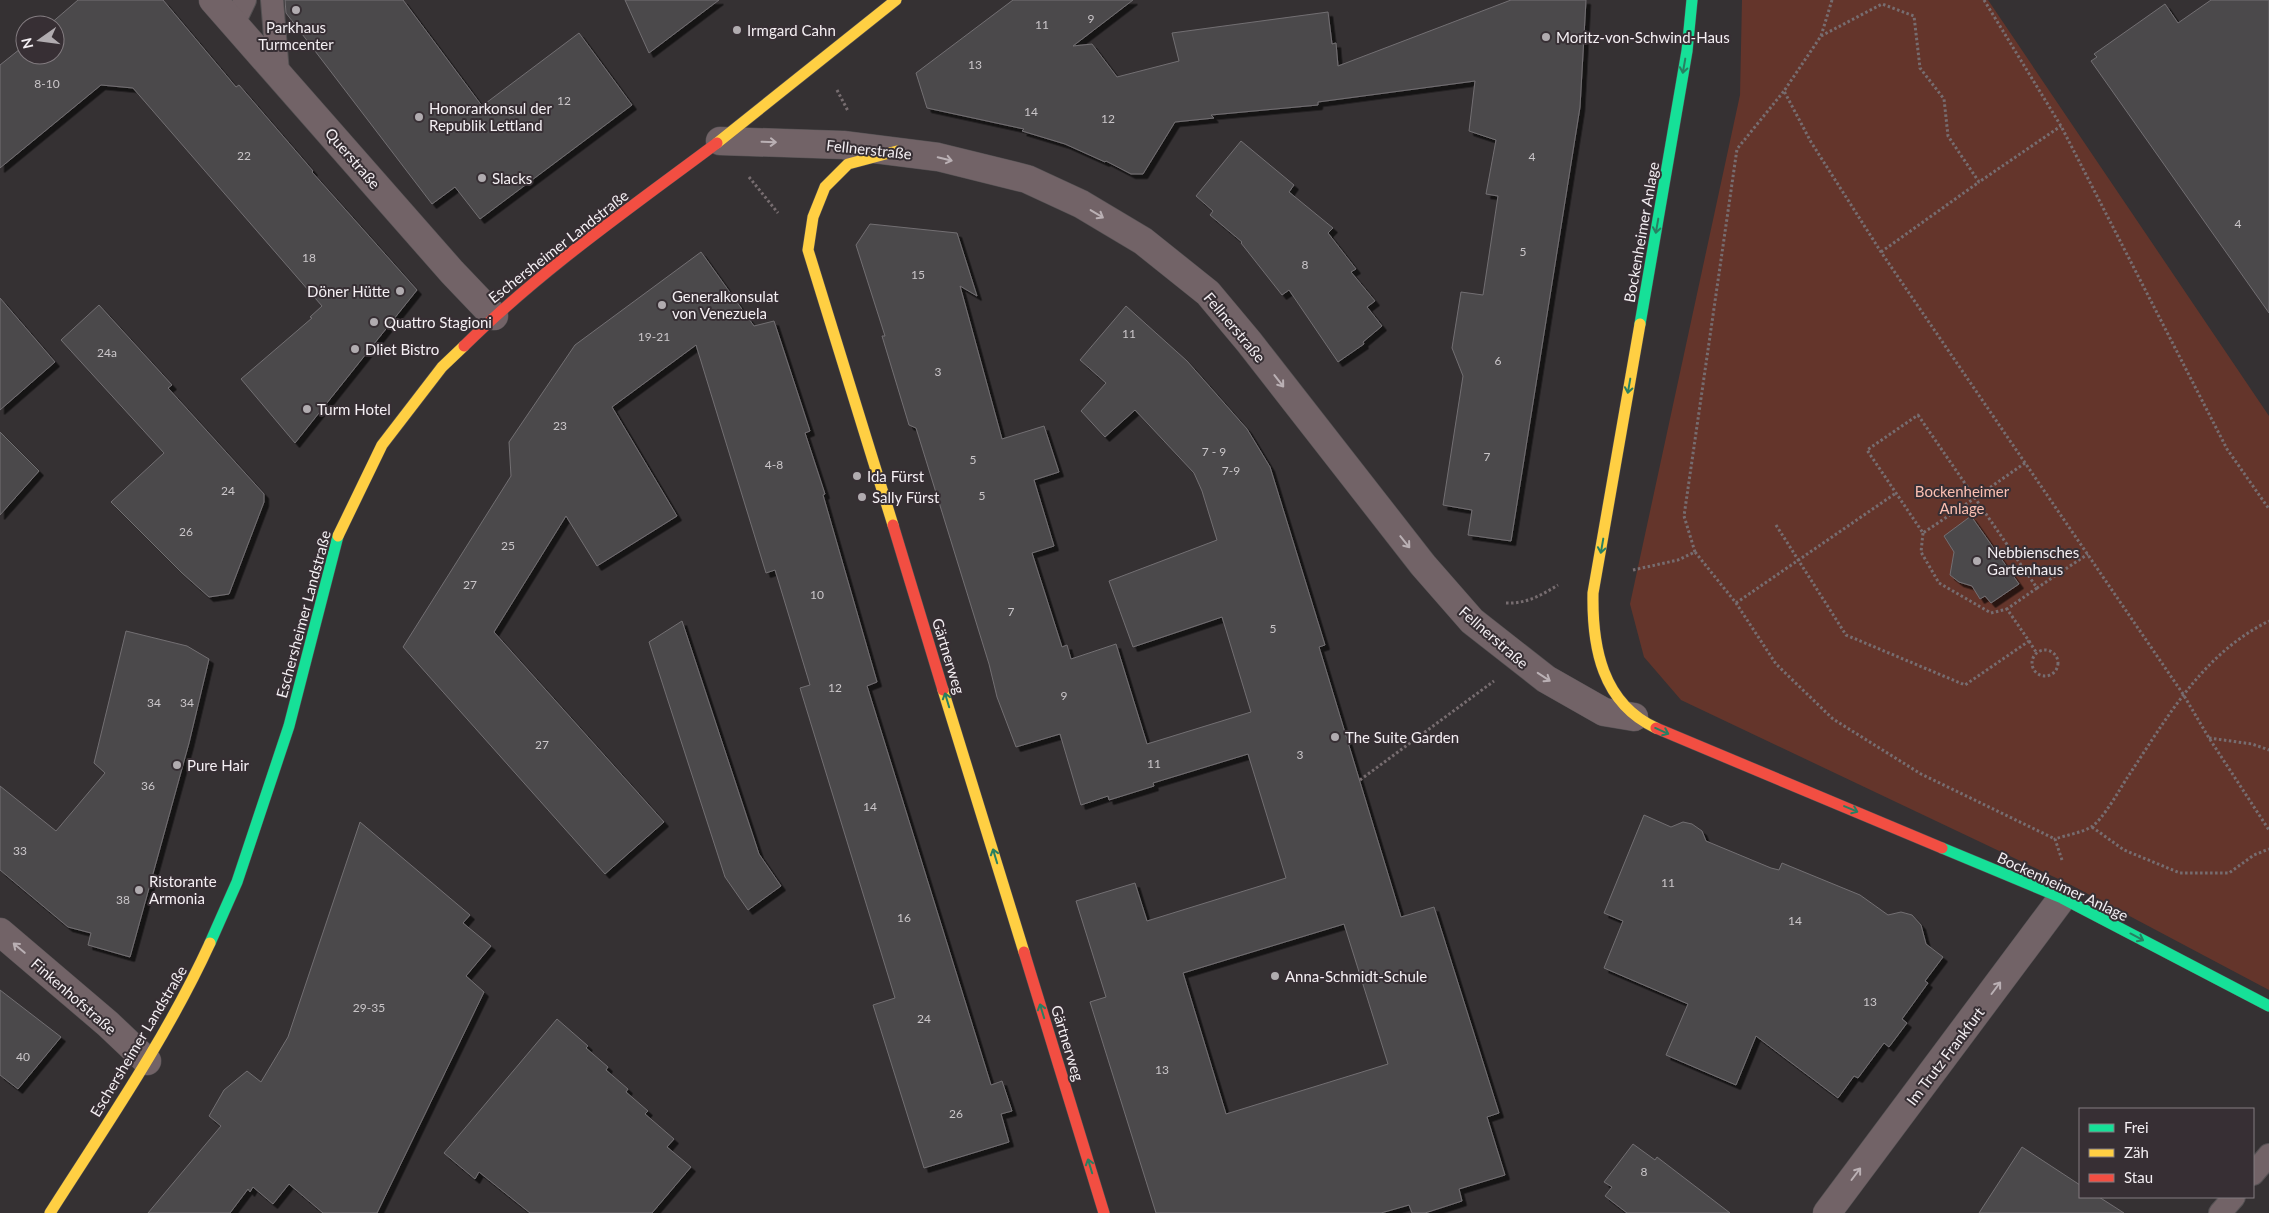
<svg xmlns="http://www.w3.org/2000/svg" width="2269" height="1213" viewBox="0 0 2269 1213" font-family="Lato,sans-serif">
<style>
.green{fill:#64352b}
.building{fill:#4c494c;stroke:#726f72;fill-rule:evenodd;filter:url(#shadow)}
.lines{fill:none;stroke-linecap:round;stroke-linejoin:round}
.lane-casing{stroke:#535052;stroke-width:24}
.street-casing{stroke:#535052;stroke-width:29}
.fast-casing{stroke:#535052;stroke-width:12}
.slow-casing{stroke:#535052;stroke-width:12}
.jam-casing{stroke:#535052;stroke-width:12}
.path{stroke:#776d70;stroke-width:3;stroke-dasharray:2.5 2.5;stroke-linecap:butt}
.lane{stroke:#726367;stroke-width:22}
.street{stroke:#726367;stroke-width:28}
.fast{stroke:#16e098;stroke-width:11}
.slow{stroke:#ffcf43;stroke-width:11}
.jam{stroke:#f24e42;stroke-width:11}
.oneway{stroke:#287f61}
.oneway2{stroke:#bab0b4}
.poi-dot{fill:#b1acb0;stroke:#372f34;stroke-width:2}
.labels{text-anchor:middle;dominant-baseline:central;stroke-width:4;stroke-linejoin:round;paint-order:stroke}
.number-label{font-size:12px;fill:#cac6c9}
.poi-label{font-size:15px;fill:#f4eff3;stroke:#372f34;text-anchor:start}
.street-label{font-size:15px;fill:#f4eff3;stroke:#372f34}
.park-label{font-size:15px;fill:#fbbfb1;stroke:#372f34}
</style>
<defs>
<filter id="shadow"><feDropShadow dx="4.5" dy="4.5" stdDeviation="0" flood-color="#0009"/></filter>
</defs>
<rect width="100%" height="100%" fill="#353133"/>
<polygon class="green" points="1742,0 1988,0 2269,416 2269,990 2071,885 1681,700 1644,657 1630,604 1740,95"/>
<g class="building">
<polygon points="78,0 163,0 236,87 239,85 313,171 312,172 417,290 295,443 241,379 312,318 310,317 322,306 133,88 101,85 0,168 0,65 25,45 25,55 55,55 55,25 49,25"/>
<polygon points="285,0 403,0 482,106 579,33 632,105 480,219 455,187 432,204 286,13"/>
<polygon points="625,0 719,0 649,53"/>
<polygon points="1013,0 1133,0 1073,46 1092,44 1117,77 1179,61 1172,33 1328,12 1332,44 1336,43 1338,66 1511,0 1586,0 1580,107 1511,541 1468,535 1472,510 1443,505 1463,376 1452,348 1461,292 1483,295 1498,196 1486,194 1496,140 1469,131 1475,81 1318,102 1318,105 1211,115 1214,118 1175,122 1143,174 1131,174 1106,161 1105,162 1065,144 1022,131 1024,129 927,108 916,73"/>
<polygon points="2211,0 2269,0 2269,313 2091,61 2097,57 2094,54 2165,4 2178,23"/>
<polygon points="1241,141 1294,185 1289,192 1333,228 1328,233 1356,269 1351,272 1375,301 1367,307 1382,326 1363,342 1364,344 1338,362 1289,290 1282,295 1241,243 1242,242 1210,215 1213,211 1196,196"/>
<path d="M870,224l87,9 20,63 -17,-10 42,153 42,-13 15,46 -25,8 20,66 -22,7 30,94 5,-2 4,14 45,-15 31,100 104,-32 -29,-95 -89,30 -24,-66 108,-41 -15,-49 -8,-18 -59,-63 -30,27 -24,-26 25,-28 -26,-23 46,-54 61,55 60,68 23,38 55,178 -6,2 82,270 33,-10 65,206 -12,4 18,58 -46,14 3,12 -37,12h-13l-3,-8 -28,8h-225l-66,-211 16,-5 -30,-96 59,-18 12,38 139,-43 -38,-124 -95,29 1,3 -32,10 -13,4 -1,-4 -27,9 -21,-71 -44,13 -19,-50 -8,-33 -73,-236 -7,-3 -27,-89h3l-29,-91zM1344,924l44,140 -162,50 -43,-141z"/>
<polygon points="701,252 754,326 774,321 810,431 805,433 825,494 823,495 877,682 867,686 991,1085 1002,1081 1012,1111 1001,1114 1009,1142 924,1168 873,1005 895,998 800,688 810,685 775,570 766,573 696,345 612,407 677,516 597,566 566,516 494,632 664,822 605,874 403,647 511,476 509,442 575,345"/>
<polygon points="0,298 55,362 0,410"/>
<polygon points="99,305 172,385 168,388 264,494 264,502 229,594 209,597 182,573 111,502 164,453 61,340"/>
<polygon points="0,432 39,471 0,515"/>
<polygon points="1971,516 2019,584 1991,603 1985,596 1980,599 1972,586 1959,582 1950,575 1954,552 1944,536"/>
<polygon points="682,621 759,854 781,886 748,910 725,877 649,642"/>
<polygon points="126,631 187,646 209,659 189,743 130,957 88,945 91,933 68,927 0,870 0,786 56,831 105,773 94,763"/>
<polygon points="1644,815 1671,827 1683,822 1692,824 1702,831 1706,841 1771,868 1779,870 1782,863 1860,895 1888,915 1901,912 1912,915 1921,925 1926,944 1943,957 1925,981 1928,983 1902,1019 1907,1023 1889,1047 1884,1043 1858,1078 1854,1076 1838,1098 1756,1036 1736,1085 1666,1055 1688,1004 1604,968 1623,921 1604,913"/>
<polygon points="360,822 470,915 463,923 491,946 466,976 484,992 377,1213 323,1213 289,1184 273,1204 253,1187 250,1192 248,1189 230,1213 148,1213 221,1126 209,1116 224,1090 247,1071 261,1082 288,1037"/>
<polygon points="0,990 61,1037 18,1089 0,1075"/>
<polygon points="557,1019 588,1046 586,1048 608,1067 606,1070 628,1089 626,1092 648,1111 645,1114 674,1139 667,1147 691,1167 652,1213 530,1213 479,1172 475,1179 444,1153"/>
<polygon points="1633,1144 1655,1160 1657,1157 1730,1213 1627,1213 1605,1196 1612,1187 1604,1182"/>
<polygon points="2022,1147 2080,1185 2080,1197 2099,1197 2124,1213 1979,1213"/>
</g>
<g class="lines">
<g class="lane-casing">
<g id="lane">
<polyline points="272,0 278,73"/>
<polyline points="234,23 245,0"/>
<polyline points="2253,1174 2269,1155"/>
<polyline points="2220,1213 2234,1197"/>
</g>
</g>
<g class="street-casing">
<g id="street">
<polyline points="213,0 452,272 494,316"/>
<polyline points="720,141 843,145 938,157 1027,179 1081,204 1143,241 1208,293 1249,342 1423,565 1472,621 1546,679 1604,712 1634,717"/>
<polyline points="0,932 108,1024 147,1061"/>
<polyline points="1827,1213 2062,898"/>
</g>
</g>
<g class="fast-casing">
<g id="fast">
<polyline points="1640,324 1687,51 1692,0"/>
<polyline points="1942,848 2062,898 2269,1006"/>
<polyline points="210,943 237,882 289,726 338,536"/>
</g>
</g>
<g class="slow-casing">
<g id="slow">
<polyline points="717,143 896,0"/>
<path d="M1640,324l-47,269c-1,54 9,110 63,135"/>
<polyline points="893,525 808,250 813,217 825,187 848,164 897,151"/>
<polyline points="338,536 382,445 442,367 464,346"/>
<polyline points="943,690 1024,952"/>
<path d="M50,1213c56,-88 116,-174 160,-270"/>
</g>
</g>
<g class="jam-casing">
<g id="jam">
<path d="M464,346c77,-76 166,-138 253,-203"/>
<polyline points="893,525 943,690"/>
<polyline points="1656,728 1942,848"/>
<polyline points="1024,952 1104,1213"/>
</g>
</g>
<g class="path">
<polyline points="1832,0 1821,36 1784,91 1811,142 1881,252 2183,694 2209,738 2269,830"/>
<polyline points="1984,0 2061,126 2227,449 2269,509"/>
<polyline points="1821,36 1882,4 1914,16 1920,68 1944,99 1948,136 1979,182 2061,126"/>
<polyline points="837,90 848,111"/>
<polyline points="749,177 778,213"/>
<polyline points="1881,252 1979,182"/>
<polygon points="1918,415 1975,498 1923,533 1867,450"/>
<polyline points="2025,463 1975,498 2037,588 2088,554"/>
<polyline points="1776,525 1846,635 1965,685 2029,641 2007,609 2037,588"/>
<polyline points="1923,533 1921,552 1939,583 1991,613 2007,609"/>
<polyline points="1695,552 1684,516 1737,149 1784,91"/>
<polyline points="1633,570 1678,560 1695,552 1736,603 1776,664 1833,719 1921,774 2055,839"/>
<path d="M1506,603c20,1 36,-8 52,-18"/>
<polyline points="1736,603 1896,493"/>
<polyline points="2029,641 2036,652"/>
<circle cx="2045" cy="663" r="13"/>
<polyline points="2209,738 2252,744 2269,750"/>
<polyline points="1360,780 1494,681"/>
<polyline points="2092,827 2124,850 2180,873 2229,873 2254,855 2269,849"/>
<path d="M2062,860l-7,-21c11,-4 26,-6 36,-12 11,-6 29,-38 36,-49 40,-60 75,-124 142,-157"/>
</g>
<use href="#lane" class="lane"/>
<use href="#street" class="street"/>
<use href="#fast" class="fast"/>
<use href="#slow" class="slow"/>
<use href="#jam" class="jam"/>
</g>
<defs><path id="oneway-shaft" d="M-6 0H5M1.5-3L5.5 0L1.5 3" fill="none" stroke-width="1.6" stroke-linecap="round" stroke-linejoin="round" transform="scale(1.25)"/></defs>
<g class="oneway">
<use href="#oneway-shaft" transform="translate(1684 66) rotate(100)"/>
<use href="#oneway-shaft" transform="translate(1657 226) rotate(100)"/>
<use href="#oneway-shaft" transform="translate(1629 386) rotate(100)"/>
<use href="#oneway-shaft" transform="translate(1602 546) rotate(100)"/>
<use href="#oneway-shaft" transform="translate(947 700) rotate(-107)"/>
<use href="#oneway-shaft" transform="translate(1662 731) rotate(24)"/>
<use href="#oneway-shaft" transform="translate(1851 809) rotate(23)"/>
<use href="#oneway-shaft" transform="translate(995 856) rotate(-107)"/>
<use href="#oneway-shaft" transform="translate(2137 937) rotate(28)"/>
<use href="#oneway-shaft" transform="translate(1042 1011) rotate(-107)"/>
<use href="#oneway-shaft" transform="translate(1090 1166) rotate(-107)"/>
</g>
<g class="oneway2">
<use href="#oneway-shaft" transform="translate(769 142) rotate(2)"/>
<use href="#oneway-shaft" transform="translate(945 159) rotate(14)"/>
<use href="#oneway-shaft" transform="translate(1097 214) rotate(31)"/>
<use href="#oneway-shaft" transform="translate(1279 381) rotate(52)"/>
<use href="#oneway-shaft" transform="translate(1405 542) rotate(51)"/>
<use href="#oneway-shaft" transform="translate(1544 677) rotate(33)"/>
<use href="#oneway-shaft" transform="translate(19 948) rotate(-140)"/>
<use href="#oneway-shaft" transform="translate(1996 988) rotate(-53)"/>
<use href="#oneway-shaft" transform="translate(1856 1174) rotate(-53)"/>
</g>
<g class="poi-dot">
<circle cx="296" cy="10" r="5"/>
<circle cx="737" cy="30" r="5"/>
<circle cx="1546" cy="37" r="5"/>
<circle cx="419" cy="117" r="5"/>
<circle cx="482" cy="178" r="5"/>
<circle cx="400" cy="291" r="5"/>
<circle cx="662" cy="305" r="5"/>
<circle cx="374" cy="322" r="5"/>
<circle cx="355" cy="349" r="5"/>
<circle cx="307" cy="409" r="5"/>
<circle cx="857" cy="476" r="5"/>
<circle cx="862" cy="497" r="5"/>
<circle cx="1977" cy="561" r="5"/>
<circle cx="1335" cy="737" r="5"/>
<circle cx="177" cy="765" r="5"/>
<circle cx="139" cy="890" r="5"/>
<circle cx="1275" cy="976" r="5"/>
</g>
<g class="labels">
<g class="number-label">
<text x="1091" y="18">9</text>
<text x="1042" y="24">11</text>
<text x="975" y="64">13</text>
<text x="47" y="83">8-10</text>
<text x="564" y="100">12</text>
<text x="1031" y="111">14</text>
<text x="1108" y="118">12</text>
<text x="244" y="155">22</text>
<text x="1532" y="156">4</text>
<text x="2238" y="223">4</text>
<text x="1523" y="251">5</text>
<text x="309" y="257">18</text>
<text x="1305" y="264">8</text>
<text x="918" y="274">15</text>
<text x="1129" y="333">11</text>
<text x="654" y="336">19-21</text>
<text x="107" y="352">24a</text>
<text x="1498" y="360">6</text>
<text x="938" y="371">3</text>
<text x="560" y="425">23</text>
<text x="1214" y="451">7 - 9</text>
<text x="1487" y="456">7</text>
<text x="973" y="459">5</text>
<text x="774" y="464">4-8</text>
<text x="1231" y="470">7-9</text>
<text x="228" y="490">24</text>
<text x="982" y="495">5</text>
<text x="186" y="531">26</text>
<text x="508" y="545">25</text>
<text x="470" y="584">27</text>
<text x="817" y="594">10</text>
<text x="1011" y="611">7</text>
<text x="1273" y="628">5</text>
<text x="835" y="687">12</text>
<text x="1064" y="695">9</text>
<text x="154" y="702">34</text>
<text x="187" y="702">34</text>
<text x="542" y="744">27</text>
<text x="1300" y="754">3</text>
<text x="1154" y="763">11</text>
<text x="148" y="785">36</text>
<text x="870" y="806">14</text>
<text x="20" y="850">33</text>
<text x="1668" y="882">11</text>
<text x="123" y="899">38</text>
<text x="904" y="917">16</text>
<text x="1795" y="920">14</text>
<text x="1870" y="1001">13</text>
<text x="369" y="1007">29-35</text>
<text x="924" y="1018">24</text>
<text x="23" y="1056">40</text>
<text x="1162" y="1069">13</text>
<text x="956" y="1113">26</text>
<text x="1644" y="1171">8</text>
</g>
<g class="poi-label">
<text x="296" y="27" text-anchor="middle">Parkhaus<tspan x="296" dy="17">Turmcenter</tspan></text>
<text x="747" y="30">Irmgard Cahn</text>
<text x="1556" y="37">Moritz-von-Schwind-Haus</text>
<text x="429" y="108">Honorarkonsul der<tspan x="429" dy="17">Republik Lettland</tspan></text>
<text x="492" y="178">Slacks</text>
<text x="390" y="291" text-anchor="end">Döner Hütte</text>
<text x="672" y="296">Generalkonsulat<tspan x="672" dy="17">von Venezuela</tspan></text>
<text x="384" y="322">Quattro Stagioni</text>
<text x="365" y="349">Dliet Bistro</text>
<text x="317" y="409">Turm Hotel</text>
<text x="867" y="476">Ida Fürst</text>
<text x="872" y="497">Sally Fürst</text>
<text x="1987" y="552">Nebbiensches<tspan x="1987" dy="17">Gartenhaus</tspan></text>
<text x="1345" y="737">The Suite Garden</text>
<text x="187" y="765">Pure Hair</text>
<text x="149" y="881">Ristorante<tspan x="149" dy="17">Armonia</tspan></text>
<text x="1285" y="976">Anna-Schmidt-Schule</text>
</g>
<g class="street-label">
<text transform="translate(869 149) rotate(6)">Fellnerstraße</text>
<text transform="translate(353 158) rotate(49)">Querstraße</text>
<text transform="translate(1641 232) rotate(-80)">Bockenheimer Anlage</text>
<text transform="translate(558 246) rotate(-38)">Eschersheimer Landstraße</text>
<text transform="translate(1235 327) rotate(50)">Fellnerstraße</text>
<text transform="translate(303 614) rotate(-75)">Eschersheimer Landstraße</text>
<text transform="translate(1494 637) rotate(41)">Fellnerstraße</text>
<text transform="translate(949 656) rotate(73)">Gärtnerweg</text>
<text transform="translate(2063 886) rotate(25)">Bockenheimer Anlage</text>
<text transform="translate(74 996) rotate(41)">Finkenhofstraße</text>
<text transform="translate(138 1041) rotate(-59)">Eschersheimer Landstraße</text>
<text transform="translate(1068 1043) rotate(73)">Gärtnerweg</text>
<text transform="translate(1945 1056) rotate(-53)">Im Trutz Frankfurt</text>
</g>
<g class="park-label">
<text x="1962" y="491">Bockenheimer<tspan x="1962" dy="17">Anlage</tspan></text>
</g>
</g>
<rect x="2079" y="1108" width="175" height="90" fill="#372f34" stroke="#837c80"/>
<rect x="2089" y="1124" width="25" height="8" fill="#16e098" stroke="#837c80"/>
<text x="2124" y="1133" font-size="15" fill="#f4eff3">Frei</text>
<rect x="2089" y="1149" width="25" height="8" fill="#ffcf43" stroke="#837c80"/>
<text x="2124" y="1158" font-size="15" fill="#f4eff3">Zäh</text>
<rect x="2089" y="1174" width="25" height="8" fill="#f24e42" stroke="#837c80"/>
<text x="2124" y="1183" font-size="15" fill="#f4eff3">Stau</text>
<g transform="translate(40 40) rotate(256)"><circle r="24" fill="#372f34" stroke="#837c80"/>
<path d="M0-4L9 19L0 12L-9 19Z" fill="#b1acb0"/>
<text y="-8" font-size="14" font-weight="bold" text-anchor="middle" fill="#f4eff3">N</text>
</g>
</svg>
